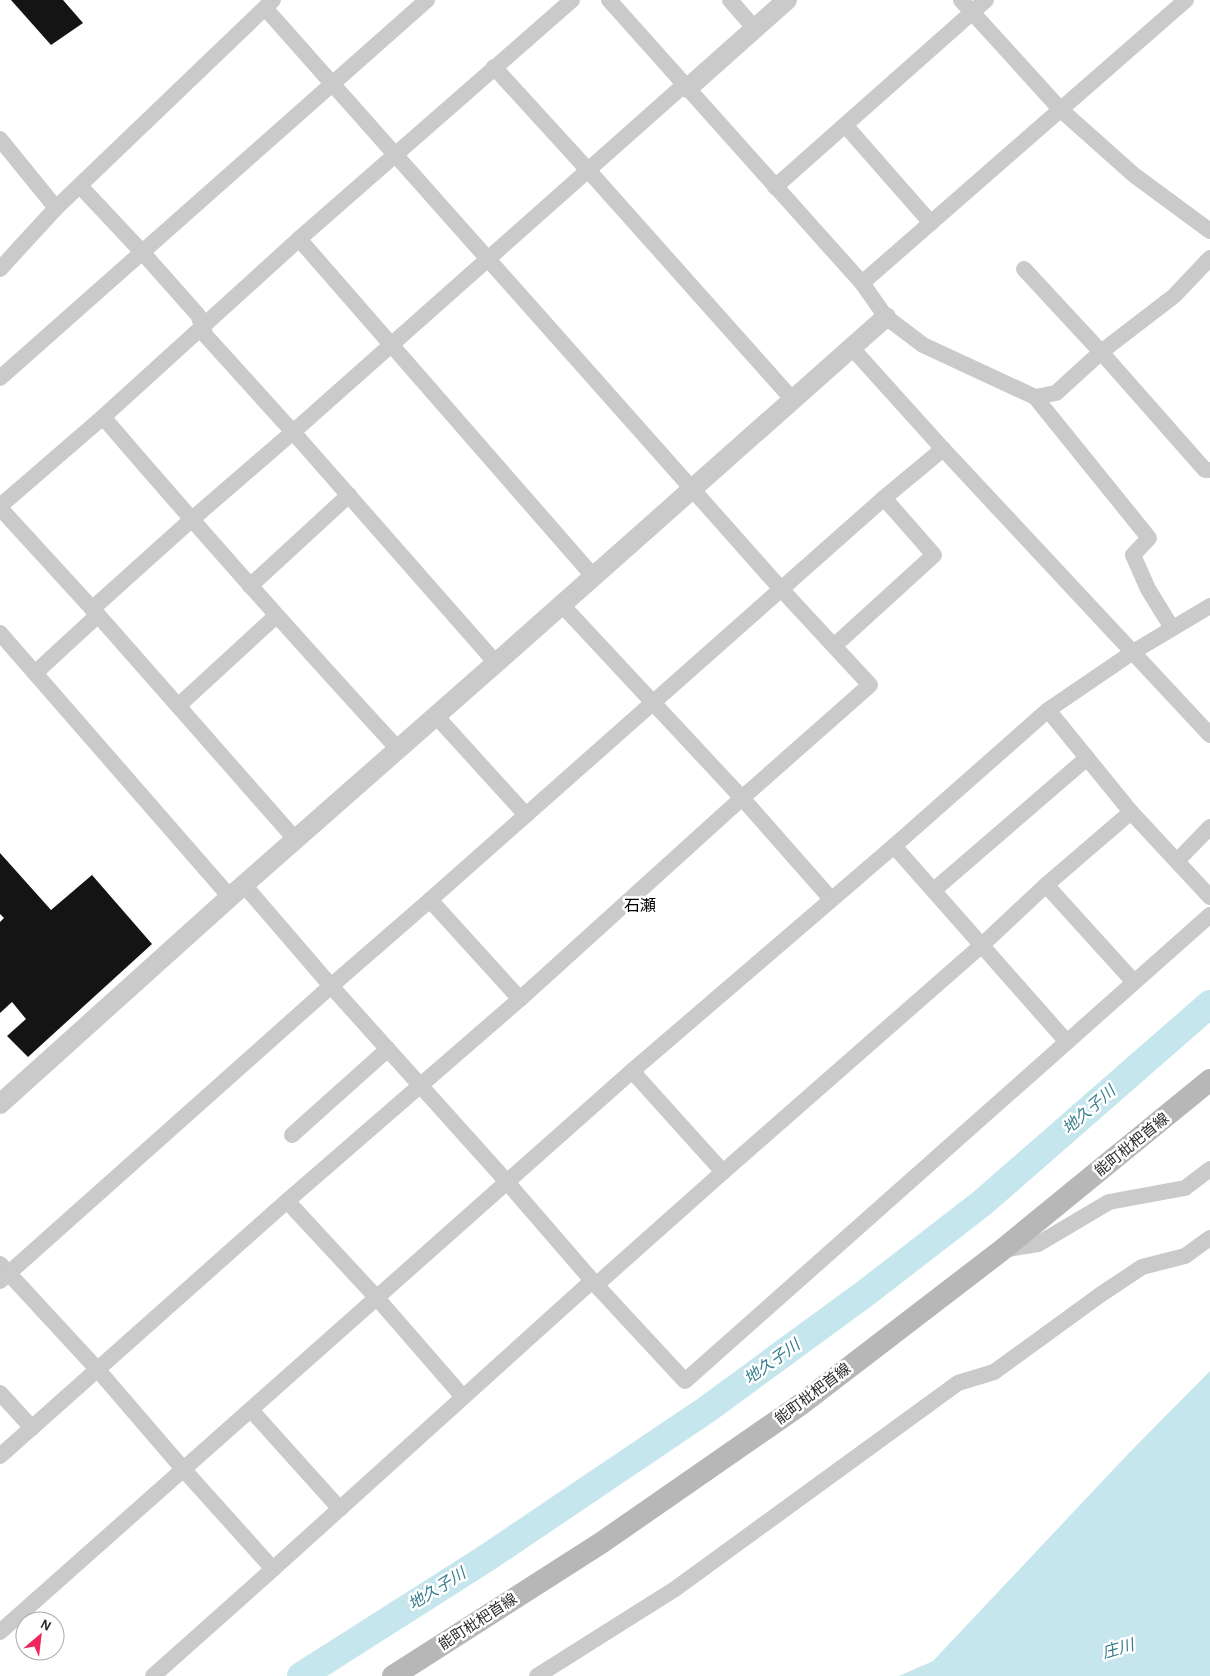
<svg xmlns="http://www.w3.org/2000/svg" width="1210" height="1676" viewBox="0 0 1210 1676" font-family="'Alegreya Sans','Noto Sans JP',sans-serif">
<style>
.water{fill:#c5e6ed}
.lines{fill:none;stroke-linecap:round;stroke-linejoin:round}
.river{stroke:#c5e6ed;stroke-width:28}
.building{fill:#141414}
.minor{stroke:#cacaca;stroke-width:16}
.tertiary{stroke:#cacaca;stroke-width:20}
.secondary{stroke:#b7b7b7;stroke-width:22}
.labels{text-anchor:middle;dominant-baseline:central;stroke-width:5;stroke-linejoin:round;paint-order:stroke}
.street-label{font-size:15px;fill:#2d2d2d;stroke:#fff}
.neighbourhood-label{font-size:16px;fill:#000;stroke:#fff}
.water-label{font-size:16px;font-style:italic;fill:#357d8d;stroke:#fff}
</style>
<rect width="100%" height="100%" fill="#fff"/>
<polygon class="water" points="1210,1371 1210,1676 899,1676 933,1661 1128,1454"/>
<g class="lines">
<polyline class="river" points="301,1676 485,1559 706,1410 867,1292 982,1203 1210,1004"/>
</g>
<g class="building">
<polygon points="11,0 63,0 83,23 51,45"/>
<polygon points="0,853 51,910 92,875 152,944 28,1057 7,1036 26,1019 12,1002 0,1013 0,922 4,918 0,914"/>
</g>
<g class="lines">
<g class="minor">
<polyline points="609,0 862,283 886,317 923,345 1035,397 1056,393 1101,352 1174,296 1210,258"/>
<polyline points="730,0 755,29"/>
<polyline points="961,0 1061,110 1134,175 1210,231"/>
<polyline points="265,8 781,589 870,685 742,798 520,999"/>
<polyline points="494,67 588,170 793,400"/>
<polyline points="845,125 931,223"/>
<polyline points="0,139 56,208"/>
<polyline points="80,186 142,252 198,315 206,336 293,432 496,663"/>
<polyline points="775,187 986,0"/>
<polyline points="299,239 593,576"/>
<polyline points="0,269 56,208 273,0"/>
<polyline points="1024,269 1101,352 1205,470 1210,470"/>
<polyline points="862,283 1186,0"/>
<polyline points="851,347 943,449 1210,735"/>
<polyline points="0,378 427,0"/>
<polyline points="1035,397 1149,538 1133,555 1148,589 1172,628"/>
<path d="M103,417c97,113 195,223 295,332"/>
<polyline points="0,506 103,417 299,239 572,0"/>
<polyline points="0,508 98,615 296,840"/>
<polyline points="250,586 349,495"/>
<polyline points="562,605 742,798 831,899"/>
<polyline points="92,609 191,520 293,432 685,84"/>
<polyline points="0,633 230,897"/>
<polyline points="834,646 934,555 884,498"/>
<polyline points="35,673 98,615"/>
<polyline points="178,706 276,616"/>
<polyline points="1048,710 1131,812 1210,897"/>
<polyline points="436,716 526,815"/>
<polyline points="894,846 1067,1042"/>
<polyline points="1177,861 1210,827"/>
<polyline points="244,885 331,986 507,1182 596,1285 685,1381 1210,915"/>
<polyline points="1046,885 1134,982"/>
<polyline points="934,890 1087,758"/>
<polyline points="292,1135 388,1049"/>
<polyline points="723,1172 982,945 1046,885 1131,812"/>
<polyline points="287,1201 377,1298 463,1397"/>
<polyline points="1002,1250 1038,1244 1109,1202 1185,1188 1210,1169"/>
<polyline points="0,1264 98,1370 184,1470 273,1569"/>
<polyline points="0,1281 331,986 430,900 884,498 943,449"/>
<polyline points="596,1285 723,1172 632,1071"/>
<polyline points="0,1393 32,1428"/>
<polyline points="251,1410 340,1509"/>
<polyline points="0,1456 287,1201 520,999 430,900"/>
<polyline points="0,1632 632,1071 894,846 1048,710 1133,652 1210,606"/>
<polyline points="153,1676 273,1569 592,1281"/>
<polyline points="537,1676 675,1589 958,1383 994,1372 1100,1295 1142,1267 1185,1256 1210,1238"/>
</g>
<g class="tertiary">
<polyline points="688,88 787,0"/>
<polyline points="0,1104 230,897 496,663 886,317"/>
</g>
<polyline class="secondary" points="393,1676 601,1543 800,1405 1002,1250 1210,1080"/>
</g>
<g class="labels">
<g class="street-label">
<text transform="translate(1132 1145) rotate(-39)">能町枇杷首線</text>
<text transform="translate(813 1394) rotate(-37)">能町枇杷首線</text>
<text transform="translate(478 1622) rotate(-33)">能町枇杷首線</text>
</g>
<g class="neighbourhood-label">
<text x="640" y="906">石瀬</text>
</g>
<g class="water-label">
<text transform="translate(1089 1110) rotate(-41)">地久子川</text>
<text transform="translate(772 1362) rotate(-36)">地久子川</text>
<text transform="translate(437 1589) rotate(-32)">地久子川</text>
<text transform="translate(1118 1649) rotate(-16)">庄川</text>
</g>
</g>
<g transform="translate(40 1636) rotate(28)"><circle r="24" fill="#ffffff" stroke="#ababab"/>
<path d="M0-4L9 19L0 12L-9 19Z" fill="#ef255e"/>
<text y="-8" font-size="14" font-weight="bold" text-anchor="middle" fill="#2d2d2d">N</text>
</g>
</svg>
